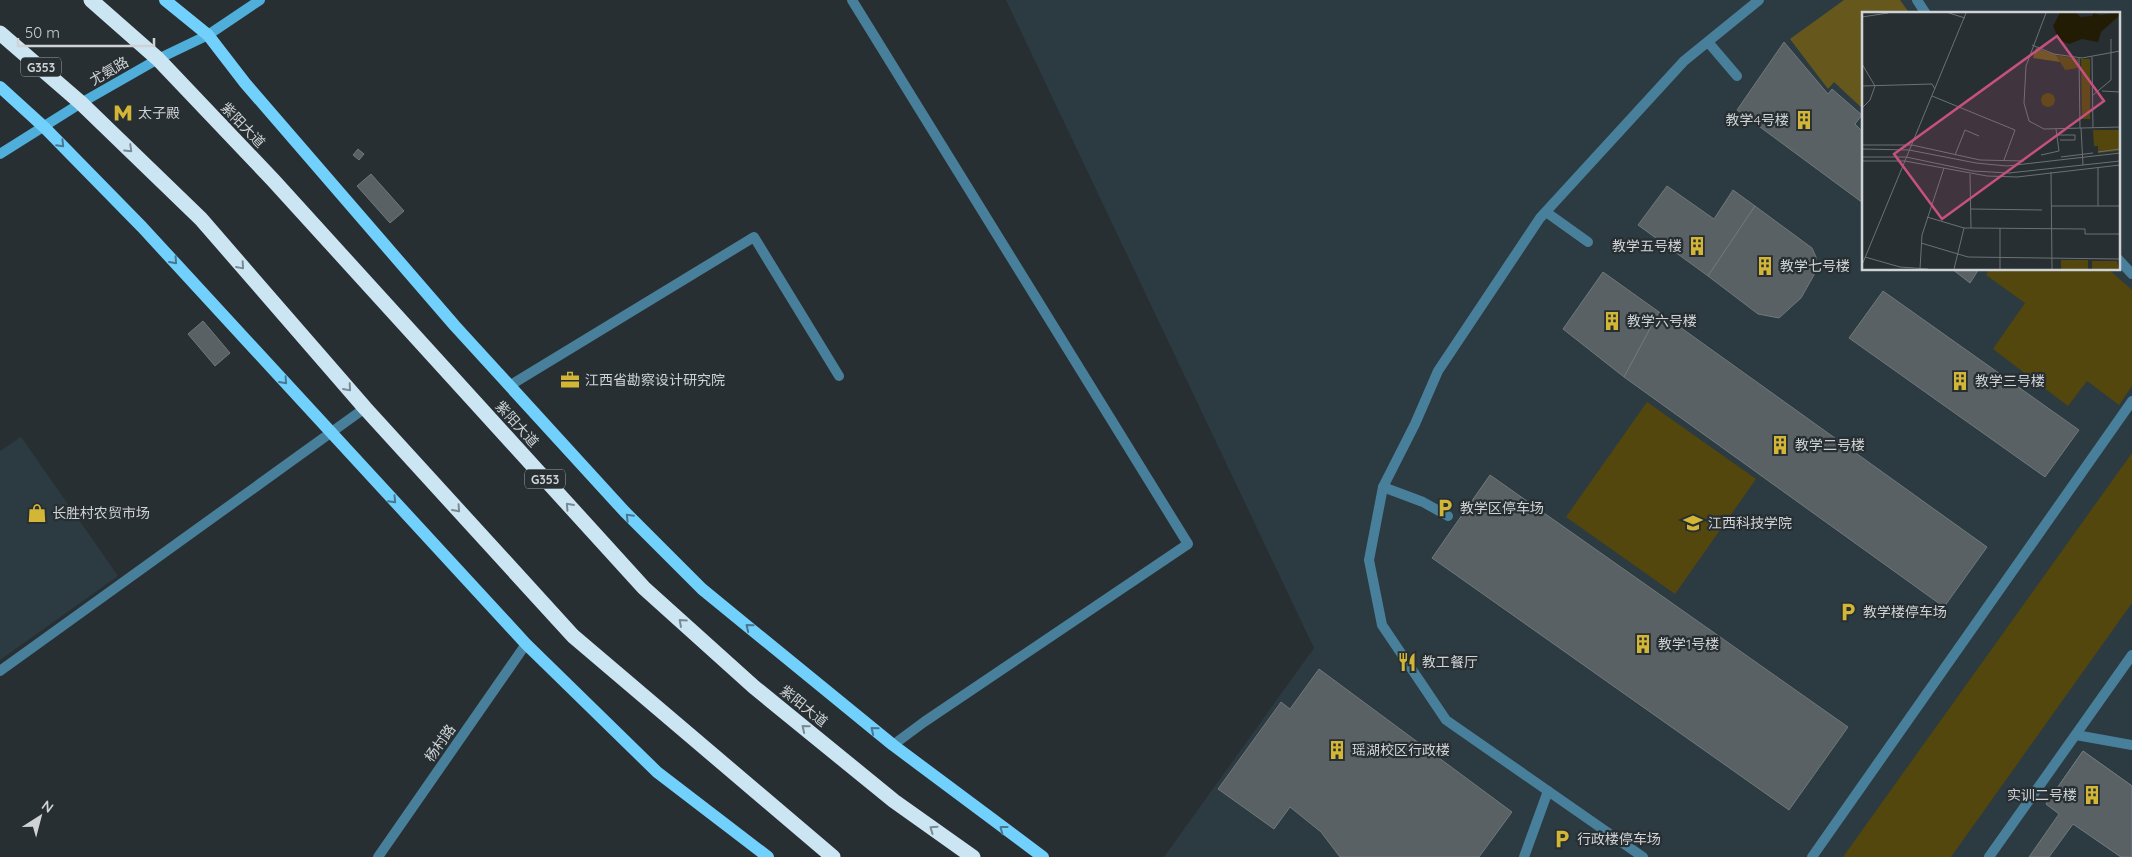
<svg xmlns="http://www.w3.org/2000/svg" width="2132" height="857" viewBox="0 0 2132 857" font-family="Quicksand,'Noto Sans SC',sans-serif">
<style>
.built{fill:#2c3a41;fill-rule:evenodd}
.green{fill:#54470d}
.forest{fill:#66581c}
.building{fill:#596165;stroke:#70787c}
.lines{fill:none;stroke-linecap:round;stroke-linejoin:round}
.street{stroke:#48809b;stroke-width:10}
.secondary{stroke:#50afda;stroke-width:10}
.primary{stroke:#72d0fd;stroke-width:12}
.highway{stroke:#cce5f2;stroke-width:15}
.oneway{stroke:#49778e}
.oneway2{stroke:#7a8a92}
.labels{text-anchor:middle;dominant-baseline:central;stroke-width:4.5;stroke-linejoin:round;paint-order:stroke}
.shield{fill:#282f33;stroke:#9da2a5;stroke-width:1}
.shield-label{font-size:12px;font-weight:bold;fill:#cfd3d6}
.street-label{font-size:14px;fill:#cfd3d6;stroke:#282f33}
.poi-label{font-size:14px;fill:#cfd3d6;stroke:#282f33;text-anchor:start}
.inset-road{fill:none;stroke:#6b7174;stroke-width:1}
.view{fill:#c65080;fill-opacity:0.15;stroke:#c65080;stroke-width:2.5}
.inset-edge{fill:none;stroke:#cfd3d6;stroke-width:2.5}
</style>
<rect width="100%" height="100%" fill="#282f33"/>
<g class="built">
<path d="M1006,0h1126v857h-968l150,-209zM1863,14h255v255h-255z"/>
<polygon points="21,437 118,576 0,660 0,451"/>
</g>
<g class="green">
<polygon points="1990,269 2108,269 2132,290 2132,386 2119,405 2087,381 2068,406 1993,349 2025,303 1986,275"/>
<polygon points="1647,402 1756,479 1675,594 1566,517"/>
<polygon points="2132,453 2132,603 1951,857 1843,857"/>
</g>
<polygon class="forest" points="1844,0 1900,0 1910,14 1863,14 1863,109 1834,82 1828,89 1790,39"/>
<g class="building">
<polygon points="1784,42 1828,94 1832,89 1862,115 1855,124 1863,132 1863,203 1737,110"/>
<polygon points="358,149 364,154 359,160 353,155"/>
<polygon points="371,174 404,211 390,223 357,186"/>
<polygon points="1667,186 1714,219 1733,190 1755,206 1708,276 1638,225"/>
<polygon points="1755,206 1812,248 1816,257 1814,275 1801,298 1779,318 1758,314 1708,276"/>
<polygon points="1952,269 1979,269 1970,283"/>
<polygon points="1603,272 1659,312 1624,377 1563,329"/>
<polygon points="1883,291 2079,430 2045,477 1849,338"/>
<polygon points="1659,312 1987,547 1944,607 1624,377"/>
<polygon points="203,321 230,353 215,366 188,334"/>
<polygon points="1490,475 1848,727 1789,810 1432,558"/>
<polygon points="1319,669 1512,812 1479,857 1340,857 1321,832 1290,807 1274,829 1218,789 1281,702 1290,709"/>
<polygon points="2083,751 2132,786 2132,857 2121,857 2046,804"/>
<polygon points="2083,751 2132,786 2132,857 2121,857 2073,824 2049,857 2029,857 2059,814 2046,804"/>
</g>
<g class="lines">
<g class="street">
<polyline points="852,0 1188,544 924,722 893,745"/>
<polyline points="1917,0 1926,14"/>
<polyline points="1708,42 1737,76"/>
<polyline points="1546,212 1588,242"/>
<polyline points="2118,259 2132,274"/>
<polyline points="509,386 754,237 839,376"/>
<polyline points="1383,487 1423,502 1448,516"/>
<polyline points="0,671 365,408"/>
<polyline points="2076,735 2132,745"/>
<polyline points="378,857 526,644"/>
<polyline points="1524,857 1548,791"/>
<polyline points="1643,857 1446,720 1382,625 1369,560 1383,487 1415,424 1438,371 1540,218 1684,61 1759,0"/>
<polyline points="1812,857 2132,401"/>
<polyline points="1989,857 2132,655"/>
</g>
<polyline class="secondary" points="0,154 81,103 158,59 208,35 260,0"/>
<g class="primary">
<polyline points="165,0 208,35 245,83 455,326 625,512 702,589 893,745 1043,857"/>
<polyline points="0,87 44,127 142,227 526,644 657,772 768,857"/>
</g>
<g class="highway">
<polyline points="91,0 158,59 273,180 644,588 754,687 894,801 973,857"/>
<polyline points="0,33 81,103 201,219 365,408 573,636 833,857"/>
</g>
</g>
<defs><path id="oneway-chevron" d="M-2-3.5L2.5 0L-2 3.5" fill="none" stroke-width="1.6" stroke-linecap="round" stroke-linejoin="round" transform="scale(1.25)"/></defs>
<g class="oneway">
<use href="#oneway-chevron" transform="translate(61 144) rotate(46)"/>
<use href="#oneway-chevron" transform="translate(174 261) rotate(48)"/>
<use href="#oneway-chevron" transform="translate(284 381) rotate(48)"/>
<use href="#oneway-chevron" transform="translate(393 500) rotate(47)"/>
<use href="#oneway-chevron" transform="translate(629 517) rotate(-135)"/>
<use href="#oneway-chevron" transform="translate(749 627) rotate(-141)"/>
<use href="#oneway-chevron" transform="translate(874 730) rotate(-141)"/>
<use href="#oneway-chevron" transform="translate(1003 829) rotate(-143)"/>
</g>
<g class="oneway2">
<use href="#oneway-chevron" transform="translate(129 149) rotate(44)"/>
<use href="#oneway-chevron" transform="translate(241 266) rotate(49)"/>
<use href="#oneway-chevron" transform="translate(348 388) rotate(49)"/>
<use href="#oneway-chevron" transform="translate(569 506) rotate(-132)"/>
<use href="#oneway-chevron" transform="translate(457 509) rotate(48)"/>
<use href="#oneway-chevron" transform="translate(682 622) rotate(-138)"/>
<use href="#oneway-chevron" transform="translate(805 728) rotate(-141)"/>
<use href="#oneway-chevron" transform="translate(933 829) rotate(-145)"/>
</g>
<defs>
<g id="metro-bare" transform="scale(1.5)"><path d="M-5.5 5V-5H-3L0 0L3-5H5.5V5H3V-.5L0 4L-3-.5V5Z" fill="#d3b635" stroke="#282f33" stroke-width="2.5" paint-order="stroke"/></g>
<g id="building-bare" transform="scale(1.5)"><path d="M-4-6H4V6H1V3H-1V6H-4ZM-2.5-4.3h1.7v1.8h-1.7ZM.8-4.3h1.7v1.8H.8ZM-2.5-1h1.7V.8h-1.7ZM.8-1h1.7V.8H.8Z" fill="#d3b635" stroke="#282f33" stroke-width="2.5" paint-order="stroke"/></g>
<g id="office-bare" transform="scale(1.5)"><path d="M-6-3h4V-5.5h4V-3h4V5H-6ZM-1-4.5V-3h2v-1.5ZM-6 0V1H6V0Z" fill="#d3b635" stroke="#282f33" stroke-width="2.5" paint-order="stroke"/></g>
<g id="parking-bare" transform="scale(1.5)"><path d="M-3.5-5.5H1a3.5 3.5 0 0 1 0 7H-1V5.5H-3.5ZM-1-3.4V-.6H.8a1.4 1.4 0 0 0 0-2.8Z" fill="#d3b635" stroke="#282f33" stroke-width="2.5" paint-order="stroke"/></g>
<g id="shop-bare" transform="scale(1.5)"><path d="M-5-2.5h2.3a2.7 3.5 0 0 1 5.4 0H5L5.5 6h-11ZM-1.5-2.5h3a1.5 2.3 0 0 0-3 0Z" fill="#d3b635" stroke="#282f33" stroke-width="2.5" paint-order="stroke"/></g>
<g id="university-bare" transform="scale(1.5)"><path d="M0-5L7-2L0 1L-7-2ZM-4 1L0 2.5L4 1V4Q0 6-4 4Z" fill="#d3b635" stroke="#282f33" stroke-width="2.5" paint-order="stroke"/></g>
<g id="restaurant-bare" transform="scale(1.5)"><path d="M-5-6h1v4h1v-4h1v4h1v-4h1v5L-1.5 .5V6h-2V.5L-5-1ZM5-6V6H3V1.5H1.5Q1.5-4 5-6Z" fill="#d3b635" stroke="#282f33" stroke-width="2.5" paint-order="stroke"/></g>
</defs>
<g fill-rule="evenodd">
<use href="#metro-bare" x="123" y="113"/>
<use href="#building-bare" x="1804" y="120"/>
<use href="#building-bare" x="1697" y="246"/>
<use href="#building-bare" x="1765" y="266"/>
<use href="#building-bare" x="1612" y="321"/>
<use href="#office-bare" x="570" y="380"/>
<use href="#building-bare" x="1960" y="381"/>
<use href="#building-bare" x="1780" y="445"/>
<use href="#parking-bare" x="1445" y="508"/>
<use href="#shop-bare" x="37" y="513"/>
<use href="#university-bare" x="1693" y="523"/>
<use href="#parking-bare" x="1848" y="612"/>
<use href="#building-bare" x="1643" y="644"/>
<use href="#restaurant-bare" x="1407" y="662"/>
<use href="#building-bare" x="1337" y="750"/>
<use href="#building-bare" x="2092" y="795"/>
<use href="#parking-bare" x="1562" y="839"/>
</g>
<g class="labels">
<g class="shield">
<rect x="21" y="57.5" width="40" height="19" rx="4"/>
<rect x="525" y="469.5" width="40" height="19" rx="4"/>
</g>
<g class="shield-label">
<text x="41" y="67">G353</text>
<text x="545" y="479">G353</text>
</g>
<g class="street-label">
<text transform="translate(109 71) rotate(-30)">尤氨路</text>
<text transform="translate(243 125) rotate(46)">紫阳大道</text>
<text transform="translate(517 424) rotate(48)">紫阳大道</text>
<text transform="translate(804 706) rotate(39)">紫阳大道</text>
<text transform="translate(440 743) rotate(-55)">杨村路</text>
</g>
<g class="poi-label">
<text x="138" y="113">太子殿</text>
<text x="1789" y="120" text-anchor="end">教学4号楼</text>
<text x="1682" y="246" text-anchor="end">教学五号楼</text>
<text x="1780" y="266">教学七号楼</text>
<text x="1627" y="321">教学六号楼</text>
<text x="585" y="380">江西省勘察设计研究院</text>
<text x="1975" y="381">教学三号楼</text>
<text x="1795" y="445">教学二号楼</text>
<text x="1460" y="508">教学区停车场</text>
<text x="52" y="513">长胜村农贸市场</text>
<text x="1708" y="523">江西科技学院</text>
<text x="1863" y="612">教学楼停车场</text>
<text x="1658" y="644">教学1号楼</text>
<text x="1422" y="662">教工餐厅</text>
<text x="1352" y="750">瑶湖校区行政楼</text>
<text x="2077" y="795" text-anchor="end">实训二号楼</text>
<text x="1577" y="839">行政楼停车场</text>
</g>
</g>
<g transform="translate(1862 12)">
<rect width="258" height="258" fill="#282f33"/>
<path d="M194,43l22,4v9l-13,2zM219,47h9v60h-8zM179 88a7 7 0 1 1 14 0a7 7 0 1 1-14 0ZM231,118h26v21l-21,2v-7h-4zM199,248h27v9h-27zM230,249h25l2,8h-27z" fill="#54470d"/>
<path d="M174,36l20,7 4,7 -27,-4z" fill="#66581c"/>
<path d="M198,1h16l5,4 11,-1 2,-3 6,2 19,-2v3l-18,16 -3,10 -16,-3 -13,5 -10,-4 -6,-14z" fill="#221c04"/>
<path class="inset-road" d="M87,1l16,5M184,1l-20,53 -2,37 5,18 15,8 76,-2M0,5l26,-4M170,33l22,9 28,4 38,-7M230,45l1,71M217,46l1,70M0,52l13,22 -5,14 -8,8M0,74l70,-2 3,5M240,79l18,1M231,83l18,-15v-41M70,84l83,34 -11,30M219,116l2,37M196,123h17v5h-15M0,133h50l68,15 44,1M0,137l47,1 67,13 31,3 113,-13M236,140l22,-3M93,143l10,-25 14,6M179,143l18,-4 -3,-22M0,145h44l67,14 36,2 111,-12M199,145l32,-4M0,149h43l82,15 30,1 103,-12M189,160l1,97M189,194h69M236,194v-38M109,197l71,1M65,205l37,11M109,216l114,1v5h35M138,216v41M59,231l47,14 152,2M3,245l35,10 28,2M0,253l104,-252M58,257l2,-34 22,-67M92,257l10,-41h7l-1,-54"/>
<path class="view" d="M195,24l47,65 -162,118 -48,-65z"/>
<rect width="258" height="258" class="inset-edge"/>
</g>
<g transform="translate(40 817) rotate(36)" stroke="#282f33" stroke-width="4" paint-order="stroke">
<path d="M0-4L9 19L0 12L-9 19Z" fill="#cfd3d6"/>
<text y="-8" font-size="14" font-weight="bold" text-anchor="middle" fill="#cfd3d6">N</text>
</g>
<path d="M18 38v8h136v-8" fill="none" stroke="#cfd3d6" stroke-width="2.5"/>
<text x="25" y="38" font-size="15" fill="#cfd3d6" stroke="#282f33" stroke-width="4" paint-order="stroke">50 m</text>
</svg>
